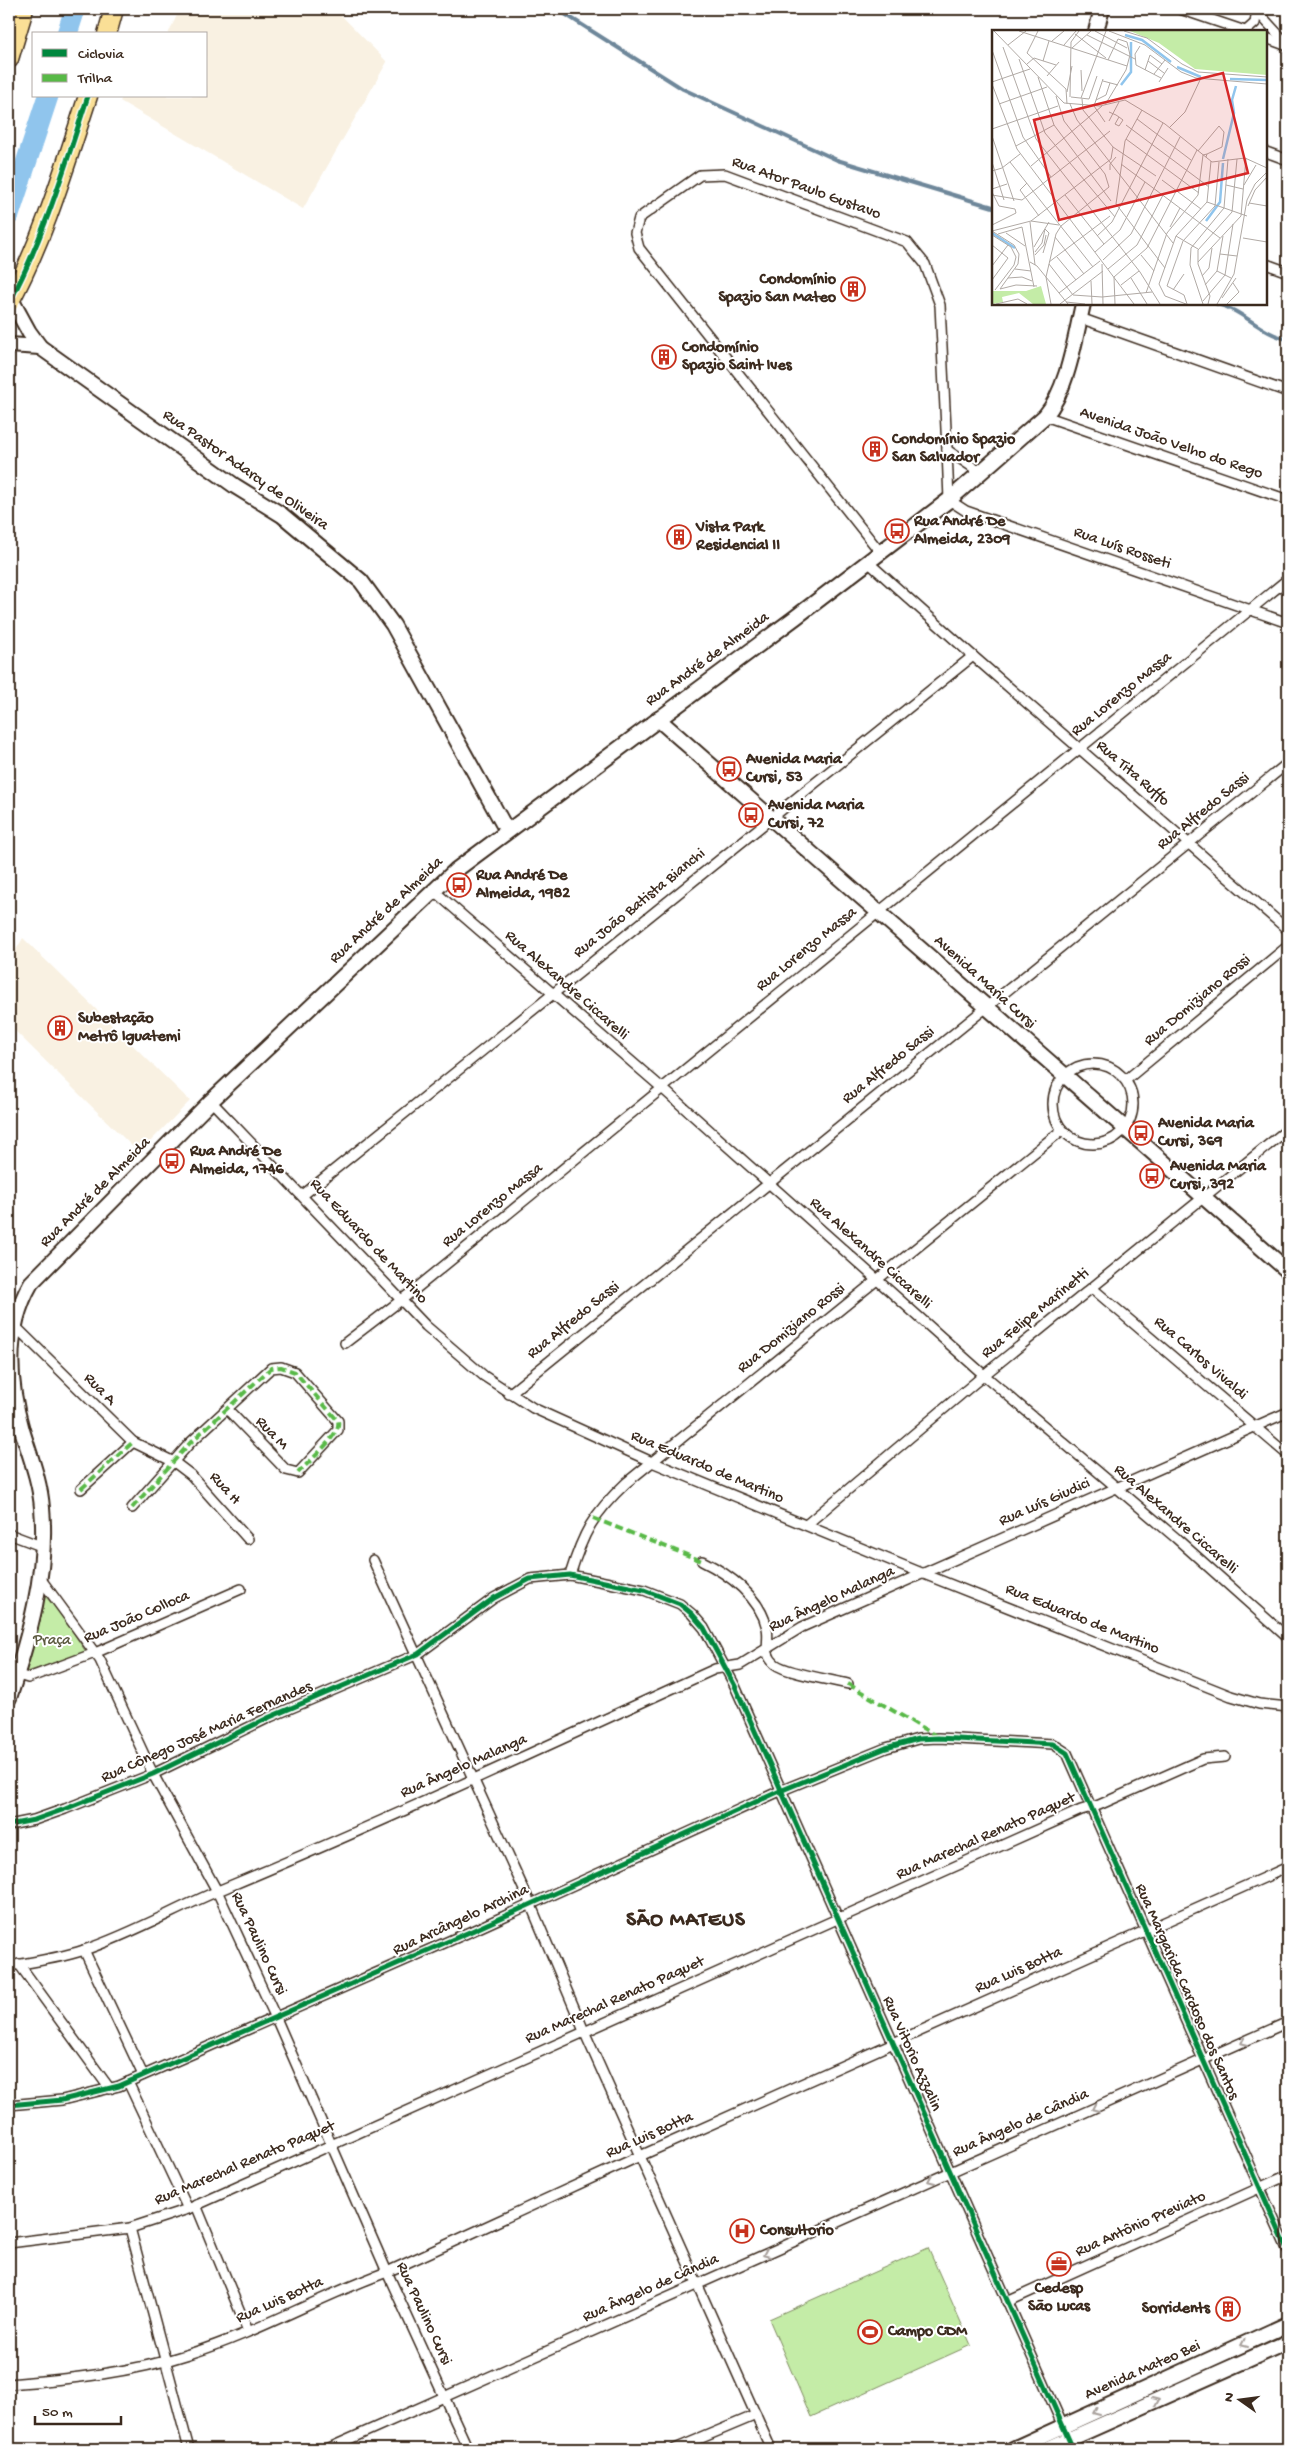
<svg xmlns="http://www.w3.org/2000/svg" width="1297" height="2458" viewBox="0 0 1297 2458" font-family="'Gochi Hand',sans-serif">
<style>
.built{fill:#f9f1e2}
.green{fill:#c4eca7;stroke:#808b62}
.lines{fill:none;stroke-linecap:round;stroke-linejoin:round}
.stream{stroke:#6e879a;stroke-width:4}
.river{stroke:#90c5ed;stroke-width:21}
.street-casing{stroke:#3b2a1e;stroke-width:12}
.secondary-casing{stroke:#3b2a1e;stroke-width:18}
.highway-casing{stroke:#3b2a1e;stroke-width:21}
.street{stroke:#fff;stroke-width:9}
.secondary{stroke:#fff;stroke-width:14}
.highway{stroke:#fadf96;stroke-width:18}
.quiet{stroke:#58b947;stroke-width:4;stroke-dasharray:8 4;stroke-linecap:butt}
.cycleway-casing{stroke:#fff;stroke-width:8}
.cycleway{stroke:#00873e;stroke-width:5}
.oneway{stroke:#a79f9a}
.labels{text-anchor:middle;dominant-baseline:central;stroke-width:4;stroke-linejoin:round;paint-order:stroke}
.street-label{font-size:16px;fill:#3b2a1e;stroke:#fff}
.poi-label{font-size:16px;font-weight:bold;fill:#3b2a1e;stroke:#fff;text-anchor:start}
.park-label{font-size:16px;fill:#5d5a40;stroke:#fff}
.district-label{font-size:21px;font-weight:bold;letter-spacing:1px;fill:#3b2a1e;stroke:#fff}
.inset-river{fill:none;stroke:#90c5ed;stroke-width:2.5}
.inset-road{fill:none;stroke:#b1aaa5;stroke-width:1}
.view{fill:#d62828;fill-opacity:0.15;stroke:#d62828;stroke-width:2.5}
.inset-edge{fill:none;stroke:#3b2a1e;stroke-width:2.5}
</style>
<rect width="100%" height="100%" fill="#fff"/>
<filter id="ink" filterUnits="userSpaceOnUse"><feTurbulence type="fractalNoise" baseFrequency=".02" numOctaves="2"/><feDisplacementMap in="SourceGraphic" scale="10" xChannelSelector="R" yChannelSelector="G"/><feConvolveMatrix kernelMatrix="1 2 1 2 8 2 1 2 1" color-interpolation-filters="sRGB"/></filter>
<g filter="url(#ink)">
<g class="built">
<polygon points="180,9 335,9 387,62 303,209 120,101 123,96 206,96 206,34 168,34"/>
<polygon points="23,938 190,1101 139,1153 9,1025 9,962"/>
</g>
<g class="green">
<polygon points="42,1593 59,1611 86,1652 24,1673"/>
<polygon points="928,2248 971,2345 811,2417 769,2319"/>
</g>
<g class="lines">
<g class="stream">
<polyline points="557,9 683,89 837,160 993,207"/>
<path d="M1217,304c26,6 44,30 71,35"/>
</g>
<g class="river">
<polyline points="67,34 75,9"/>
<polyline points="9,215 48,96"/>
</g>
<g class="street-casing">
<g id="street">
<polyline points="1180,9 1245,31"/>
<polyline points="1255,9 1288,45"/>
<polyline points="1246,31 1255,23 1257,10"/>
<polyline points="1266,38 1288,46"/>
<polyline points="1266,152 1288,160"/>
<polyline points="1266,264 1288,272"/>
<polyline points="1080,318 1288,392"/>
<polyline points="1045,416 1288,500"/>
<polyline points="980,472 947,450 949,500 966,511 1288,623"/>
<polyline points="880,552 639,248 635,233 639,218 700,175 725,174 907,242 925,264 940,305 947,450"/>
<polyline points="868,562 973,656 1288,930"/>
<polyline points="433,890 662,1088 984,1375 1176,1538 1288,1638"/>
<circle cx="1093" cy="1104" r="40"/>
<polyline points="1126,1080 1288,946"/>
<polyline points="211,1101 426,1326 484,1376 533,1408 652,1462 924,1574 1231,1696 1259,1704 1288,1707"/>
<polyline points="303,1195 973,656"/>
<polyline points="1092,1288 1288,1455"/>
<polyline points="14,1325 133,1442 174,1462 191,1475 248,1539"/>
<polyline points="345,1343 413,1291 1288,579"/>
<polyline points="509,1394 1288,763"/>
<polyline points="81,1489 133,1442"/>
<polyline points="132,1508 190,1443 271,1368 281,1367 295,1372 338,1421 338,1430 298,1473 286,1470 227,1409"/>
<polyline points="806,1525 984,1375 1288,1129"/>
<polyline points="9,1534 41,1546"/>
<polyline points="373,1560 530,1903 584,2031 771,2449"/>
<path d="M702,1561c27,13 58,36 65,67 3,13 -5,25 8,36 11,9 57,16 73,20"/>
<path d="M570,1575c13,-42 23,-61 56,-92l436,-353"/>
<polyline points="40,1578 100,1660 153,1774 217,1891 276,2018 387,2272 468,2449"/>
<polyline points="9,1672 28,1678 95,1653 241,1589"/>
<polyline points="9,1825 34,1820 65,1809 153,1774 270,1717 418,1654 494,1598 530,1579 570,1575 644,1590 680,1604 692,1614 704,1628 735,1686 1073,2449"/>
<polyline points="84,1950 143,2075"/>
<polyline points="19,1964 110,2089"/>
<path d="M9,1966c25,-4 51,-8 75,-16 49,-16 94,-43 141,-62 166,-69 327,-145 490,-219l25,-4 62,-38 486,-215"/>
<polyline points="128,2082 188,2209"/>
<polyline points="9,2105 62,2100 119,2086 474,1930 780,1791 886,1748 918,1739 938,1738 1053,1744 1067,1753 1288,2251"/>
<polyline points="196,2205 248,2331"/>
<polyline points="130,2228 189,2449"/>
<polyline points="9,2243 130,2228 188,2209 1081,1810 1099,1805 1203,1759 1225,1757"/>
<polyline points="1007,2302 1288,2175"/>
<path d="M9,2384c61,-5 122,-11 180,-30 68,-21 131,-58 198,-82l253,-116 648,-289"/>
<polyline points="327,2449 1288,2022"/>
<polyline points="675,2449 756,2415"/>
</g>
</g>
<g class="secondary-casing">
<g id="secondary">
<polyline points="1096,31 1102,9"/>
<polyline points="11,299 29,332 40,347 235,486 282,515 361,581 393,625 507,831"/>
<polyline points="9,345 40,347"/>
<polyline points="658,719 1288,1271"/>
<path d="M9,1698c20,-60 39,-127 33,-190 -2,-27 -12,-52 -20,-78 -14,-49 -17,-102 9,-147l180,-182 245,-231 340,-253 153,-117 96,-84c23,-27 30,-78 38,-112"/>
<polyline points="1013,2449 1288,2324"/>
<polyline points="1047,2449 1288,2342"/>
</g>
</g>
<g class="highway-casing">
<g id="highway">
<polyline points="107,34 114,9"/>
<polyline points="9,59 24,9"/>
<path d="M9,303c35,-65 56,-137 79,-207"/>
</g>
</g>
<use href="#street" class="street"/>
<use href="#secondary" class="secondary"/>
<use href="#highway" class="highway"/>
<g class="quiet">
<polyline points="81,1489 133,1442"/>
<path d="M132,1508l58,-65 81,-75 10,-1 14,5 43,49c4,13 -31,42 -40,52"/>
<polyline points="593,1518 702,1561"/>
<polyline points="848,1684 936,1736"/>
</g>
<g class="cycleway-casing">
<g id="cycleway">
<path d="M9,303c35,-65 56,-137 79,-207"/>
<polyline points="9,1825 34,1820 65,1809 153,1774 270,1717 418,1654 494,1598 530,1579 570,1575 644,1590 680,1604 692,1614 704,1628 735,1686 1073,2449"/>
<polyline points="9,2105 62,2100 119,2086 474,1930 780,1791 886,1748 918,1739 938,1738 1053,1744 1067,1753 1288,2251"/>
</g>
</g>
<use href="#cycleway" class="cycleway"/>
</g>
<defs><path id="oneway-chevron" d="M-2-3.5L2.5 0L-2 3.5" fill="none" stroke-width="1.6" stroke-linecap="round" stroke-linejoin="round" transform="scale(1.25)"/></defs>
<g class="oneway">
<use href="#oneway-chevron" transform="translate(1244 2042) rotate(156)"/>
<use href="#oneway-chevron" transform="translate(1095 2108) rotate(156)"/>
<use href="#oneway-chevron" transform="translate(931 2180) rotate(156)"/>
<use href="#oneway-chevron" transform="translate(766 2254) rotate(156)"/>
<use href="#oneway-chevron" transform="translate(1244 2344) rotate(156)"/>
<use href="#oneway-chevron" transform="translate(1156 2401) rotate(-24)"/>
<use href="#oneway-chevron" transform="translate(1096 2412) rotate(156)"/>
</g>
</g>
<defs>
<g id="building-ring" transform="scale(1.25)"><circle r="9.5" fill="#fff" stroke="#c8321e" stroke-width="1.5"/><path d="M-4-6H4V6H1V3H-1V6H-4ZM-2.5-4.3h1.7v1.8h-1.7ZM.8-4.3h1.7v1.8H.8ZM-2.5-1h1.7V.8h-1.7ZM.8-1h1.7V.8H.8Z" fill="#c8321e"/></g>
<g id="bus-ring" transform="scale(1.25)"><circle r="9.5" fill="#fff" stroke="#c8321e" stroke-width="1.5"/><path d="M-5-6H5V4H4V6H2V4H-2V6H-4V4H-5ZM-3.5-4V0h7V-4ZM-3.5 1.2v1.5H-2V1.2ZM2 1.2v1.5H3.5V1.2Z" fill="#c8321e"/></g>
<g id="hospital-ring" transform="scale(1.25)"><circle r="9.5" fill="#fff" stroke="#c8321e" stroke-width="1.5"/><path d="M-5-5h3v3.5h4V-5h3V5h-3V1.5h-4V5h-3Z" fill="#c8321e"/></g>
<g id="office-ring" transform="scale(1.25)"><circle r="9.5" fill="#fff" stroke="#c8321e" stroke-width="1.5"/><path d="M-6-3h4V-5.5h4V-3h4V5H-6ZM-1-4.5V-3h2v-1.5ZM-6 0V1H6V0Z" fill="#c8321e"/></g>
<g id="stadium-ring" transform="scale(1.25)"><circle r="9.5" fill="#fff" stroke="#c8321e" stroke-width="1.5"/><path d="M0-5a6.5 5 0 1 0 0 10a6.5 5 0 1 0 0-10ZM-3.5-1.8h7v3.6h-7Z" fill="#c8321e"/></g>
</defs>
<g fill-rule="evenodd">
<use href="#building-ring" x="853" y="289"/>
<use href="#building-ring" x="664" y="357"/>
<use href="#building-ring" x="875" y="449"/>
<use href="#bus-ring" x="897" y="531"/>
<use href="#building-ring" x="679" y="537"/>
<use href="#bus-ring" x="729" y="769"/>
<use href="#bus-ring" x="751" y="815"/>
<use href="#bus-ring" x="459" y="885"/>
<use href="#building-ring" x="60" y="1028"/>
<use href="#bus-ring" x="1141" y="1133"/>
<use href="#bus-ring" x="172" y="1161"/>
<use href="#bus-ring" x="1152" y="1176"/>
<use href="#hospital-ring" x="742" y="2231"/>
<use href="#office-ring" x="1059" y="2264"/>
<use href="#building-ring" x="1228" y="2309"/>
<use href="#stadium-ring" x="870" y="2332"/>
</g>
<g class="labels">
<g class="street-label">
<text transform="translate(806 189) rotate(20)">Rua Ator Paulo Gustavo</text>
<text transform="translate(1171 444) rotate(19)">Avenida João Velho do Rego</text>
<text transform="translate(245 471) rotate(35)">Rua Pastor Adarcy de Oliveira</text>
<text transform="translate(1122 549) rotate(19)">Rua Luís Rosseti</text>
<text transform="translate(708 660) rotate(-36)">Rua André de Almeida</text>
<text transform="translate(1122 695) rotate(-39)">Rua Lorenzo Massa</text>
<text transform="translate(1132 774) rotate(41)">Rua Tita Ruffo</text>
<text transform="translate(1204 812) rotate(-39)">Rua Alfredo Sassi</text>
<text transform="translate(640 904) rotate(-39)">Rua João Batista Bianchi</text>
<text transform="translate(387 911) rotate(-43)">Rua André de Almeida</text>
<text transform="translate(807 950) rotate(-39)">Rua Lorenzo Massa</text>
<text transform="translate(984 983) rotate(42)">Avenida Maria Cursi</text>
<text transform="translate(566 986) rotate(41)">Rua Alexandre Ciccarelli</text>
<text transform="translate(1198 1001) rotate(-40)">Rua Domiziano Rossi</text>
<text transform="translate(889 1066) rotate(-39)">Rua Alfredo Sassi</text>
<text transform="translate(96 1193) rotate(-45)">Rua André de Almeida</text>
<text transform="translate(493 1206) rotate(-39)">Rua Lorenzo Massa</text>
<text transform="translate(368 1242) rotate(47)">Rua Eduardo de Martino</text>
<text transform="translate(870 1254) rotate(42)">Rua Alexandre Ciccarelli</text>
<text transform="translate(1036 1314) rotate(-39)">Rua Felipe Marinetti</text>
<text transform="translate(574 1321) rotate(-39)">Rua Alfredo Sassi</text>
<text transform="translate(792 1329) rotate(-39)">Rua Domiziano Rossi</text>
<text transform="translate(1200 1359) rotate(41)">Rua Carlos Vivaldi</text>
<text transform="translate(99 1390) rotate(45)">Rua A</text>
<text transform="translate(271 1434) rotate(46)">Rua M</text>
<text transform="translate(707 1468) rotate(23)">Rua Eduardo de Martino</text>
<text transform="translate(224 1489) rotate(48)">Rua H</text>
<text transform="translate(1045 1503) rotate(-24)">Rua Luís Giudici</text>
<text transform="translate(1175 1520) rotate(41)">Rua Alexandre Ciccarelli</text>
<text transform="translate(832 1600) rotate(-25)">Rua Ângelo Malanga</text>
<text transform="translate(137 1618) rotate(-23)">Rua João Colloca</text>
<text transform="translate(1082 1620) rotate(22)">Rua Eduardo de Martino</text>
<text transform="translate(207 1733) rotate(-24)">Rua Cônego José Maria Fernandes</text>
<text transform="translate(464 1767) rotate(-24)">Rua Ângelo Malanga</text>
<text transform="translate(986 1837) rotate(-24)">Rua Marechal Renato Paquet</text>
<text transform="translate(461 1921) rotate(-25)">Rua Arcângelo Archina</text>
<text transform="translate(258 1944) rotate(65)">Rua Paulino Cursi</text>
<text transform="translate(1019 1971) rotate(-24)">Rua Luis Botta</text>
<text transform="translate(1186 1992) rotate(66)">Rua Margarida Cardoso dos Santos</text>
<text transform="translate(615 2001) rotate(-24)">Rua Marechal Renato Paquet</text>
<text transform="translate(911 2054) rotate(66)">Rua Vitorio Azzalin</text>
<text transform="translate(1021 2124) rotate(-24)">Rua Ângelo de Cândia</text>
<text transform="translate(650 2136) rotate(-24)">Rua Luis Botta</text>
<text transform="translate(245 2164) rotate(-23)">Rua Marechal Renato Paquet</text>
<text transform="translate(1141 2225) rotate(-24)">Rua Antônio Previato</text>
<text transform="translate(651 2289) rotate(-24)">Rua Ângelo de Cândia</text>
<text transform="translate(280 2301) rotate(-24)">Rua Luis Botta</text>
<text transform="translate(423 2314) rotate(65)">Rua Paulino Cursi</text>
<text transform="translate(1143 2371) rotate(-24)">Avenida Mateo Bei</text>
</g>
<g class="poi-label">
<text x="836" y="280" text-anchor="end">Condomínio<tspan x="836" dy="18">Spazio San Mateo</tspan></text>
<text x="682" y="348">Condomínio<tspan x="682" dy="18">Spazio Saint Ives</tspan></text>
<text x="892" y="440">Condomínio Spazio<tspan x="892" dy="18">San Salvador</tspan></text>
<text x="914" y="522">Rua André De<tspan x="914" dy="18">Almeida, 2309</tspan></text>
<text x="696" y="528">Vista Park<tspan x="696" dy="18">Residencial II</tspan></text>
<text x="746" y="760">Avenida Maria<tspan x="746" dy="18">Cursi, 53</tspan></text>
<text x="768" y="806">Avenida Maria<tspan x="768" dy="18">Cursi, 72</tspan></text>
<text x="476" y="876">Rua André De<tspan x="476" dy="18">Almeida, 1982</tspan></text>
<text x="78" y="1019">Subestação<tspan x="78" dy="18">Metrô Iguatemi</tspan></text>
<text x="1158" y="1124">Avenida Maria<tspan x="1158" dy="18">Cursi, 369</tspan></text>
<text x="190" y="1152">Rua André De<tspan x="190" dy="18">Almeida, 1746</tspan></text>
<text x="1170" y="1167">Avenida Maria<tspan x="1170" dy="18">Cursi, 392</tspan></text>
<text x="760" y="2231">Consultorio</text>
<text x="1059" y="2289" text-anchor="middle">Cedesp<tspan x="1059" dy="18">São Lucas</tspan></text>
<text x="1210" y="2309" text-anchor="end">Sorridents</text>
<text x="888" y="2332">Campo CDM</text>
</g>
<g class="park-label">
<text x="52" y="1641">Praça</text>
</g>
<g class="district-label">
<text x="686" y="1921">SÃO MATEUS</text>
</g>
</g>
<g transform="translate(992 30)">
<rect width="275" height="275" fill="#fff"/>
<path d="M138,1h137v44l-72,-6 -36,-26zM49,256l5,18h-13l-14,-11 -17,4 1,5 -11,2v-13h34z" fill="#c4eca7"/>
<path class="inset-river" d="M133,5l17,5 29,22M185,37l24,10M238,49l37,1M129,55l10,-13v-30M231,129l11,-46 -2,-13 4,-14M214,191l14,-19 3,-39M0,203l23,15"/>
<path class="inset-road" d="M2,1l70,72 36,3 25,-6 40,24 47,38 33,-4 22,10M27,1l108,35M46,1l-11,22 39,36 1,15M103,1l32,17M117,1l36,14 36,27 15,6 71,6M132,1l23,7 35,26 16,8 69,5M83,4l31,24M95,5l48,24M60,11l12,-10M16,15l18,-14M72,15l12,-14M148,16l-5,8 1,11 25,13M11,17l33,92 104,133 20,32M80,18l19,-17M0,20l31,87 28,40M27,29l26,74 70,84M51,31l6,-20M156,31l16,12M35,34l7,-6 22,7M89,40l1,21M153,40l5,-15 12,9M162,44l11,-14M55,46l12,-14M46,47l16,48 57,76M111,49l-9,27 11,16M111,51l15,4M0,52l38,-13M167,52l9,-14M0,54l25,65 117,155M75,62l5,-26M78,67l1,-55 8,-11M79,67l18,2 8,-23M89,68l25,-67M90,69l1,11 30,37M104,70l10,-5 4,-12M7,74l48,-17M78,74l7,16 96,123M113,75l21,-35 4,-15 -3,-13 -9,-3 -10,21M150,80l-17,31 -9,63 49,64M117,82l7,3 3,2 4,3 -4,6 -4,-2 4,-7M145,89l54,41M117,91l10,-19M134,95l83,62M177,98l16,-16 15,-32M0,99l66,-23M0,106l22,65M134,109l73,54M24,116l38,-21M121,117l43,29M206,121l21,-25 5,6 -2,15 -15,7M0,132l12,38M18,132l83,105M129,134l99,74M39,136l71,-60M118,140v-6l6,-7M0,141l10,-3 18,-14M170,150l39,29M35,153l-7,7 19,26M234,155l17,4M252,155l12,-20M0,159l15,-5M0,162l7,14 16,3 1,4 -24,12M0,165l30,5 88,-69M73,165l39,49M215,172l40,14M257,173l18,3M256,176l7,-16 12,-13M39,191l80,-62 2,-12M38,192l5,43M178,197l10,-19M0,201l22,14 5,9 -1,10 -18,25M0,201l39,-10 28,4M14,203l19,13M6,204l24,-7 12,60M0,205l19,12 5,10 -2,8 -19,25M105,206l15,-14 51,-99M184,206l22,13M63,207l29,37M251,208l24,4M0,215l16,13 -16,22M42,217l15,-25M43,222l7,-9 3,-14M103,222l25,-22 25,-48M51,223l6,-20 -4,-4M228,224l17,2M43,225l9,-10 2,-10M149,225l13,16M65,227l19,23M111,230l28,-26 49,-97M38,232l7,4 31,38M57,232l61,-46M206,232l43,-46 5,-58M57,234l24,31 29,2 50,-5M110,234l1,40M0,236l16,-21M23,239l16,2M116,239l29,-24 26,-50M225,241l14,7M210,246l7,-8 3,-20M16,248l14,-1 10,4M139,248l16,26M99,251l1,23M129,255l18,-14M213,255l12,-14 6,-35M8,259l16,-4 21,1M181,260l11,-16M67,263l41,-32M154,263l21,-60 31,-38 5,-40 4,-1 -1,3M230,268l14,-20M211,271l22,-26 8,-51M74,272l19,2M4,274l22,-5 9,5M59,274l-5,-27 10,-43 5,-8 48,-39 -4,-13 -41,-53 -8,-25M68,274l43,-33M123,274l-1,-27 33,-29 50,-98M194,274l-21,-8 -6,-12 17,-48 31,-34 4,-41M195,274l-3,-9 -17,-9 16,-45 32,-35 4,-44M211,274l-13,-39 1,-17 33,-40 4,-49M216,274l2,-8 -12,-32v-14l34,-38 5,-53M225,274l17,-30 13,-74 8,-16 12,-12M235,274l12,-12 -6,-9"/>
<path class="view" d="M231,43l25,100 -189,47 -25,-100z"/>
<rect width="275" height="275" class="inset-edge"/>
</g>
<rect width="1297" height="2458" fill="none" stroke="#fff" stroke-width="30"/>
<rect x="15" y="15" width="1267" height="2428" fill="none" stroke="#3b2a1e" stroke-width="2" filter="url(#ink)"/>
<rect x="32" y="32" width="175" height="65" fill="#ffffff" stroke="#b1aaa5"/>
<rect x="42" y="49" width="25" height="8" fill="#00873e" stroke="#b1aaa5"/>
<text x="78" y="58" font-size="15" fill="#3b2a1e">Ciclovia</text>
<rect x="42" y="74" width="25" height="8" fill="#58b947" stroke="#b1aaa5"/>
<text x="78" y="82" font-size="15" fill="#3b2a1e">Trilha</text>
<g transform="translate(1240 2400) rotate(284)" stroke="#ffffff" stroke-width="4" paint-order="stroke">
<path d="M0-4L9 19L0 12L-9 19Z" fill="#3b2a1e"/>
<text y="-8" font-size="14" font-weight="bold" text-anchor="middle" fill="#3b2a1e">N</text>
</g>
<path d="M35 2416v8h86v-8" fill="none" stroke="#3b2a1e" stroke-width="2.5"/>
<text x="42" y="2416" font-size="15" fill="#3b2a1e" stroke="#ffffff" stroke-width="4" paint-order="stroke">50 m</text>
</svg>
